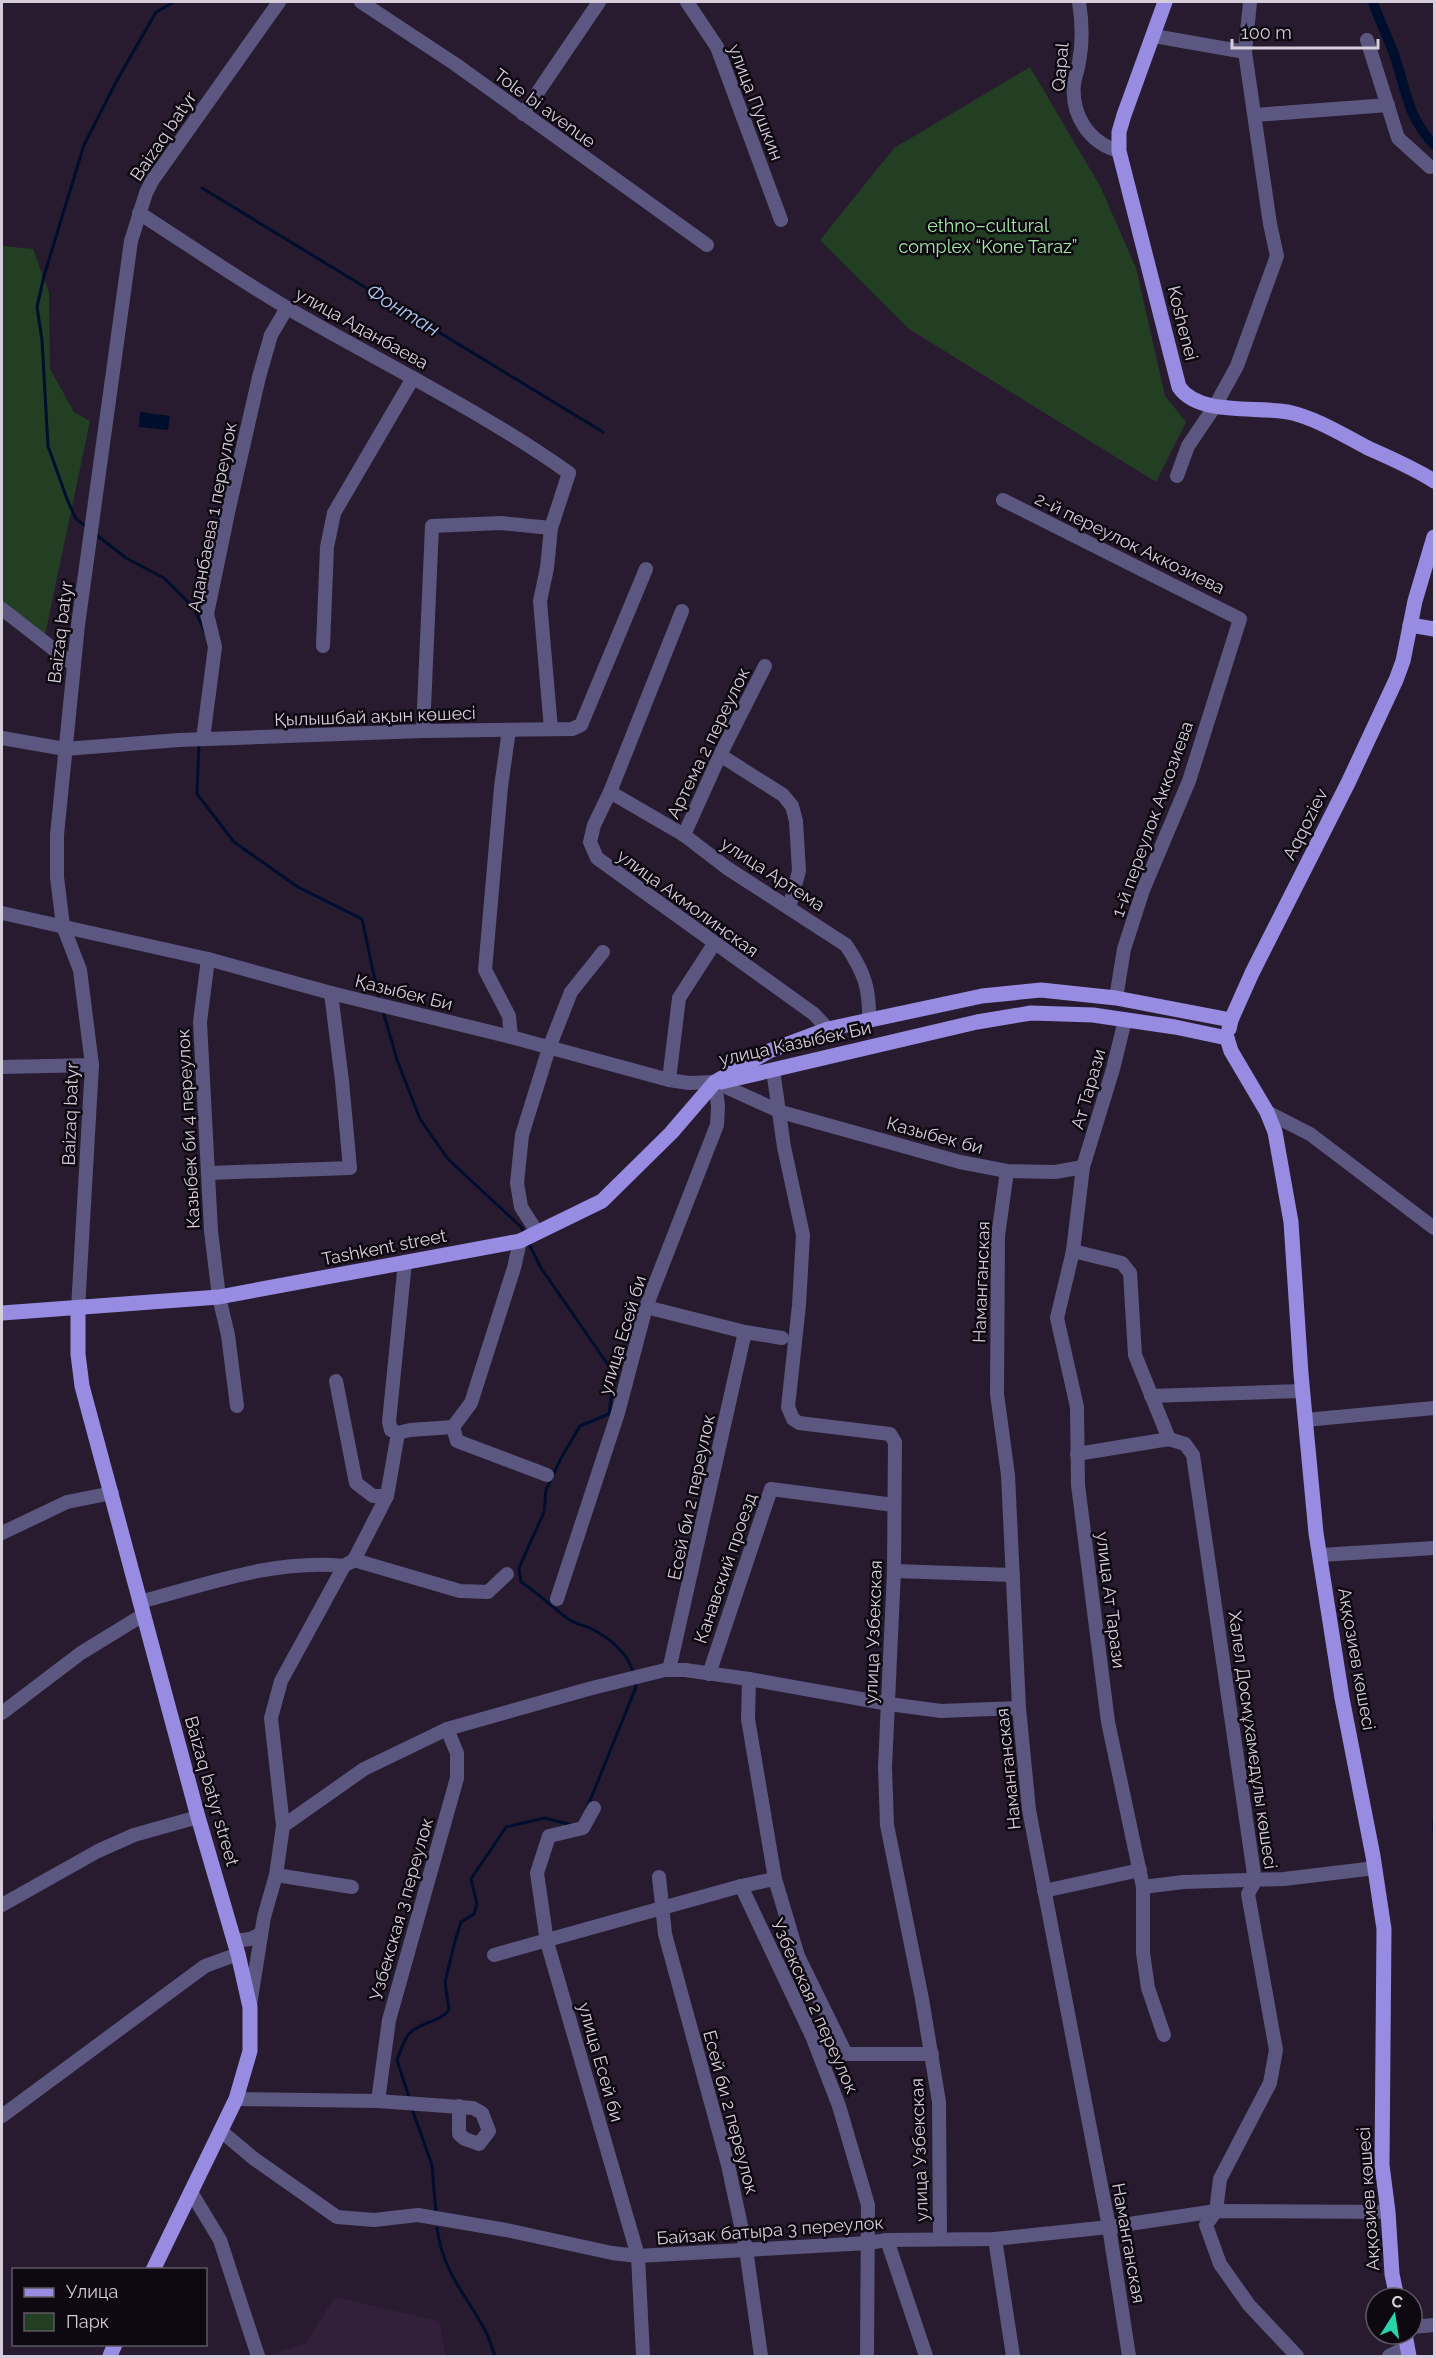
<svg xmlns="http://www.w3.org/2000/svg" width="1436" height="2358" viewBox="0 0 1436 2358" font-family="Raleway,sans-serif">
<style>
.built{fill:#32203b}
.green{fill:#223e23}
.water{fill:#000e2d}
.lines{fill:none;stroke-linecap:round;stroke-linejoin:round}
.stream{stroke:#000e2d;stroke-width:3}
.canal{stroke:#000e2d;stroke-width:10}
.minor{stroke:#5c5780;stroke-width:14}
.major{stroke:#978ce1;stroke-width:15}
.labels{text-anchor:middle;dominant-baseline:central;stroke-width:5;stroke-linejoin:round;paint-order:stroke}
.street-label{font-size:18px;fill:#d6cddb;stroke:#0e0811}
.park-label{font-size:18px;fill:#a4e9a5;stroke:#0e0811}
.water-label{font-size:20px;font-style:italic;fill:#abc9f4;stroke:#0e0811}
</style>
<rect width="100%" height="100%" fill="#281b2f"/>
<polygon class="built" points="335,2297 439,2321 446,2356 269,2356 268,2355 306,2343"/>
<g class="green">
<polygon points="1030,67 1100,186 1136,268 1165,396 1186,422 1156,482 909,329 820,240 894,148"/>
<polygon points="2,246 33,249 49,293 50,369 74,412 90,421 44,640 2,609"/>
</g>
<polygon class="water" points="140,412 170,416 168,430 139,427"/>
<g class="lines">
<g class="stream">
<polyline points="202,188 603,432"/>
<polyline points="87,527 76,519 67,499 48,446 42,340 37,307 44,276 84,145 116,82 156,12 174,2"/>
<polyline points="94,533 126,558 164,578 194,608 205,632"/>
<polyline points="199,742 197,794 234,842 298,887 362,919 379,999"/>
<polyline points="383,1011 397,1060 420,1119 448,1159 521,1227 524,1233"/>
<path d="M528,1242l13,26 70,101 1,22 -3,23 -29,12 -19,32 -15,32 -2,22 -25,56 2,14c17,11 31,25 47,37 7,5 15,6 22,9 18,9 39,25 43,45"/>
<polyline points="587,1808 636,1687 635,1683"/>
<polyline points="1434,1820 1434,1833"/>
<path d="M409,2097l-12,-37c3,-7 6,-19 12,-26 10,-12 30,-11 40,-24l-4,-28 10,-41 6,-19 13,-8 3,-10 -6,-25 35,-52 39,-9 27,7"/>
<polyline points="412,2109 432,2165 436,2213"/>
<path d="M437,2228c6,45 28,65 48,102 4,8 7,18 10,26"/>
</g>
<path class="canal" d="M1373,2c5,16 13,31 19,47 15,39 12,63 42,96"/>
<g class="minor">
<polyline points="361,2 455,64 707,245"/>
<polyline points="687,2 717,47 781,220"/>
<path d="M1079,2c3,19 4,40 0,60 -1,7 -4,15 -5,22 -3,31 15,59 45,67"/>
<polyline points="1154,36 1245,52"/>
<polyline points="1367,40 1398,138 1430,167"/>
<polyline points="523,114 599,2"/>
<polyline points="1255,115 1388,105"/>
<path d="M139,213c50,32 99,66 150,96 93,54 191,101 280,164l-18,55 -4,40 -7,33 11,128"/>
<polyline points="1177,476 1188,446 1215,406 1237,366 1277,256 1270,224 1245,52 1250,2"/>
<polyline points="1003,500 1240,619 1189,781 1143,890 1124,949 1116,998"/>
<polyline points="2,609 74,665"/>
<polyline points="682,611 610,792 594,825 590,842 597,858 814,1014 828,1029"/>
<polyline points="323,646 327,547 334,513 413,378"/>
<polyline points="509,730 501,787 485,970 509,1016 511,1037"/>
<polyline points="423,731 432,526 501,523 551,528"/>
<polyline points="2,738 65,749 179,740 423,731 572,729 581,725 646,569"/>
<polyline points="203,739 215,647 207,614 229,508 259,377 271,335 287,308"/>
<polyline points="720,755 783,795 792,806 796,821 799,871 789,908"/>
<path d="M610,792l74,43 43,33 119,77c18,27 24,43 23,76"/>
<polyline points="684,835 720,755 765,666"/>
<polyline points="2,913 208,959 331,993 511,1037 669,1080 689,1083 715,1082 781,1112 960,1162 1007,1171 1055,1172 1083,1167"/>
<polyline points="208,959 200,1022 211,1231 219,1297 228,1335 237,1406"/>
<polyline points="1125,1020 1113,1069 1083,1167 1073,1251 1057,1318 1077,1407 1078,1485 1108,1722 1143,1887 1143,1953 1148,1988 1164,2035"/>
<polyline points="2,1067 92,1065"/>
<polyline points="773,1070 784,1147 803,1235 799,1305 788,1407 793,1419 799,1423 890,1434 895,1442 894,1571 885,1767 887,1825 922,1999 939,2102 940,2239"/>
<polyline points="669,1080 679,998 714,944"/>
<polyline points="1267,1112 1310,1134 1434,1228"/>
<polyline points="1007,1171 998,1236 997,1394 1008,1475 1019,1708 1029,1810 1109,2227 1129,2356"/>
<polyline points="208,1173 350,1168 342,1081 331,993"/>
<polyline points="537,1232 521,1207 517,1183 522,1135 549,1048 571,992 603,952"/>
<polyline points="520,1241 514,1268 471,1403 453,1427 457,1441 547,1475"/>
<polyline points="1073,1251 1122,1263 1130,1273 1135,1355 1169,1439"/>
<polyline points="646,1307 745,1332 782,1338"/>
<polyline points="78,1309 92,1065 80,970 63,926 57,877 57,835 78,625 131,241 146,193 152,181 279,2"/>
<polyline points="336,1381 356,1483 373,1496 387,1496"/>
<polyline points="1151,1396 1302,1391"/>
<polyline points="1305,1420 1434,1408"/>
<polyline points="398,1433 391,1430 389,1422 405,1262"/>
<polyline points="1077,1454 1169,1439 1185,1444 1193,1455 1255,1881 1248,1894 1276,2050 1270,2083 1220,2179 1216,2211 1206,2225 1220,2264 1249,2305 1297,2356"/>
<polyline points="2,1533 67,1502 112,1493"/>
<polyline points="1320,1555 1434,1548"/>
<polyline points="354,1560 460,1591 488,1592 507,1574"/>
<polyline points="894,1571 1013,1575"/>
<polyline points="557,1599 618,1413 646,1307 717,1125 718,1106 715,1082"/>
<path d="M140,1602c67,-18 135,-43 204,-36"/>
<polyline points="669,1670 745,1332"/>
<polyline points="709,1674 771,1489 894,1505"/>
<polyline points="2,1713 81,1653 143,1615"/>
<polyline points="594,1808 583,1828 549,1836 537,1873 547,1942 638,2256 643,2356"/>
<polyline points="283,1826 364,1769 447,1729 592,1688 665,1670 685,1670 749,1679 889,1704 941,1711 1019,1708"/>
<polyline points="276,1875 352,1887"/>
<polyline points="659,1877 665,1934 728,2165 746,2249 761,2356"/>
<polyline points="775,1879 798,1956 846,2054 932,2054"/>
<polyline points="741,1886 812,2036 839,2106 868,2205 867,2356"/>
<polyline points="1143,1887 1183,1882 1284,1879 1375,1868"/>
<polyline points="1044,1891 1140,1870"/>
<polyline points="2,1905 98,1851 134,1835 198,1817"/>
<polyline points="234,1941 250,1939 261,1934"/>
<polyline points="494,1955 741,1886 775,1879 748,1719 749,1679"/>
<polyline points="250,2005 264,1917 276,1875 283,1826 271,1718 281,1681 344,1566 354,1560 387,1496 398,1433 410,1430 453,1427"/>
<polyline points="236,2099 378,2101 473,2108 482,2113 489,2131 479,2144 465,2139 459,2134 459,2106"/>
<polyline points="378,2101 389,2020 457,1778 457,1753 447,1729"/>
<polyline points="2,2116 205,1966 238,1954"/>
<polyline points="221,2131 253,2158 337,2217 374,2220 418,2215 506,2230 612,2253 638,2256 868,2243 887,2240 995,2239 1109,2227 1216,2211 1388,2212"/>
<polyline points="191,2192 220,2240 258,2356"/>
<polyline points="995,2239 1013,2356"/>
<polyline points="887,2240 926,2356"/>
<polyline points="1412,2327 1434,2325"/>
<polyline points="1389,2356 1407,2347"/>
</g>
<g class="major">
<path d="M1165,2l-41,113 -5,17v19l60,236c20,29 76,19 109,25 28,6 55,23 80,36 22,10 46,20 66,33"/>
<polyline points="1410,625 1434,629"/>
<polyline points="1229,1029 1231,1020 1252,973 1348,783 1396,680 1403,661 1415,601 1434,537"/>
<polyline points="1227,1038 1231,1051 1267,1112 1275,1132 1291,1222 1301,1374 1316,1533 1342,1698 1373,1856 1384,1929 1382,2165 1388,2212 1392,2274 1397,2298"/>
<polyline points="721,1082 977,1022 1031,1013 1093,1015 1175,1027 1227,1038"/>
<polyline points="78,1309 78,1354 82,1386 198,1817 238,1954 250,2007 250,2051 236,2099 153,2270"/>
<polyline points="2,1313 219,1297 520,1241 602,1201 671,1133 715,1082 769,1051 828,1029 982,996 1041,990 1116,998 1231,1020"/>
<polyline points="1405,2334 1409,2356"/>
<polyline points="110,2356 115,2344"/>
</g>
</g>
<g class="labels">
<g class="street-label">
<text transform="translate(1060 67) rotate(-85)">Qapal</text>
<text transform="translate(756 102) rotate(69)">улица Пушкин</text>
<text transform="translate(545 108) rotate(36)">Tole bi avenue</text>
<text transform="translate(163 136) rotate(-56)">Baizaq batyr</text>
<text transform="translate(1183 323) rotate(76)">Koshenei</text>
<text transform="translate(362 328) rotate(29)">улица Аданбаева</text>
<text transform="translate(212 517) rotate(-79)">Аданбаева 1 переулок</text>
<text transform="translate(1130 543) rotate(26)">2-й переулок Аккозиева</text>
<text transform="translate(60 632) rotate(-83)">Baizaq batyr</text>
<text transform="translate(375 716) rotate(-2)">Қылышбай ақын көшесі</text>
<text transform="translate(708 743) rotate(-64)">Артема 2 переулок</text>
<text transform="translate(1152 819) rotate(-70)">1-й переулок Аккозиева</text>
<text transform="translate(1305 824) rotate(-63)">Aqqoziev</text>
<text transform="translate(773 874) rotate(33)">улица Артема</text>
<text transform="translate(688 903) rotate(36)">улица Акмолинская</text>
<text transform="translate(404 992) rotate(14)">Қазыбек Би</text>
<text transform="translate(795 1043) rotate(-12)">улица Казыбек Би</text>
<text transform="translate(1088 1089) rotate(-74)">Ат Тарази</text>
<text transform="translate(70 1114) rotate(-88)">Baizaq batyr</text>
<text transform="translate(188 1129) rotate(-93)">Казыбек би 4 переулок</text>
<text transform="translate(935 1135) rotate(15)">Казыбек би</text>
<text transform="translate(384 1247) rotate(-11)">Tashkent street</text>
<text transform="translate(981 1282) rotate(-88)">Наманганская</text>
<text transform="translate(622 1335) rotate(-73)">улица Есей би</text>
<text transform="translate(691 1497) rotate(-78)">Есей би 2 переулок</text>
<text transform="translate(725 1568) rotate(-71)">Канавский проезд</text>
<text transform="translate(1111 1600) rotate(83)">улица Ат Тарази</text>
<text transform="translate(873 1632) rotate(-88)">улица Узбекская</text>
<text transform="translate(1357 1659) rotate(80)">Аққозиев көшесі</text>
<text transform="translate(1253 1740) rotate(82)">Халел Досмұхамедұлы көшесі</text>
<text transform="translate(1008 1769) rotate(-96)">Наманганская</text>
<text transform="translate(212 1791) rotate(74)">Baizaq batyr street</text>
<text transform="translate(401 1909) rotate(-74)">Узбекская 3 переулок</text>
<text transform="translate(815 2006) rotate(66)">Узбекская 2 переулок</text>
<text transform="translate(601 2062) rotate(74)">улица Есей би</text>
<text transform="translate(731 2112) rotate(75)">Есей би 2 переулок</text>
<text transform="translate(919 2150) rotate(-92)">улица Узбекская</text>
<text transform="translate(1368 2199) rotate(-94)">Аққозиев көшесі</text>
<text transform="translate(770 2230) rotate(-4)">Байзак батыра 3 переулок</text>
<text transform="translate(1129 2243) rotate(80)">Наманганская</text>
</g>
<g class="park-label">
<text x="988" y="225">ethno–cultural<tspan x="988" dy="21">complex “Kone Taraz”</tspan></text>
</g>
<g class="water-label">
<text transform="translate(403 310) rotate(31)">Фонтан</text>
</g>
</g>
<rect width="1436" height="2358" fill="none" stroke="#d6cddb" stroke-width="6"/>
<rect x="12" y="2268" width="195" height="78" fill="#0e0811" stroke="#5e5762" stroke-width="1.5"/>
<rect x="24" y="2288" width="30" height="9" fill="#978ce1" stroke="#5e5762" stroke-width="1.5"/>
<text x="66" y="2298" font-size="18" fill="#d6cddb">Улица</text>
<rect x="24" y="2313" width="30" height="18" fill="#223e23" stroke="#5e5762" stroke-width="1.5"/>
<text x="66" y="2328" font-size="18" fill="#d6cddb">Парк</text>
<g transform="translate(1394 2316) rotate(12)"><circle r="28" fill="#0e0811" stroke="#5e5762" stroke-width="1.5"/>
<path d="M0-4.5L10 22L0 15L-10 22Z" fill="#27d5ad"/>
<text y="-9" font-size="16" font-weight="bold" text-anchor="middle" fill="#d6cddb">С</text>
</g>
<path d="M1232 39v9h146v-9" fill="none" stroke="#d6cddb" stroke-width="3"/>
<text x="1241" y="39" font-size="18" fill="#d6cddb" stroke="#0e0811" stroke-width="4.5" paint-order="stroke">100 m</text>
</svg>
